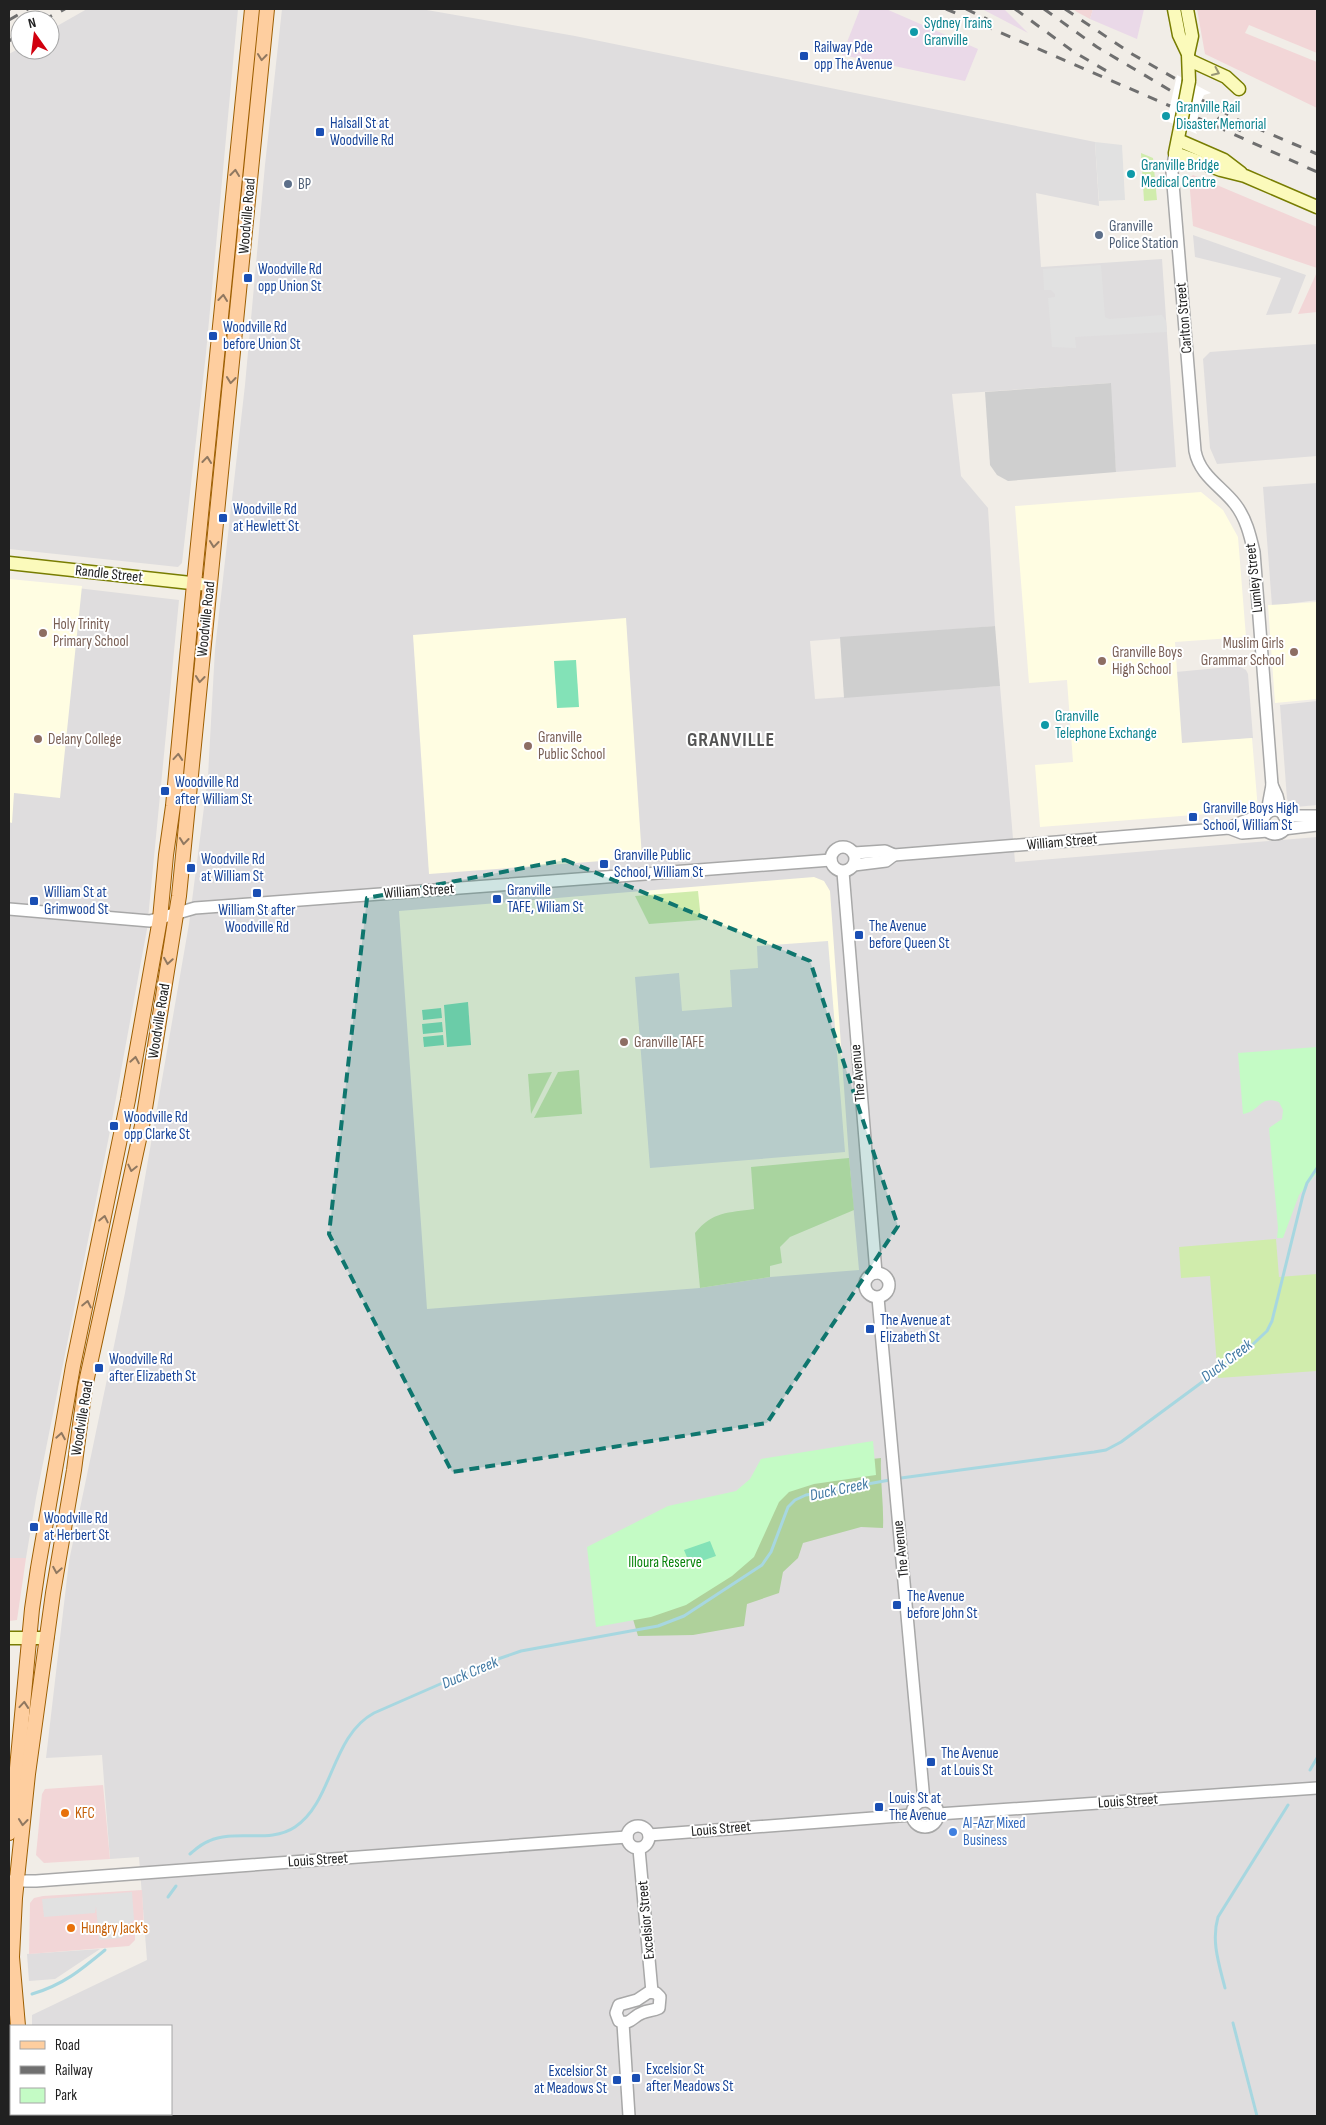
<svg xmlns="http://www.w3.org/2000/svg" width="1326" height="2125" viewBox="0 0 1326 2125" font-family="'Sofia Sans Condensed',sans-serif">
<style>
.residential{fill:#dfddde}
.commercial{fill:#f2d6d7}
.industrial{fill:#ead9e8}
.education{fill:#fffde2}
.religious{fill:#cfcfcf}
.grass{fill:#d0ecac}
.forest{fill:#afd19b}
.park{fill:#c4fbc5}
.pitch{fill:#83e2b7}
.parking{fill:#e1e1e1}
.pier{fill:#fff}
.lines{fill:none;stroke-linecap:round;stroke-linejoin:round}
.stream{stroke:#a7d7e0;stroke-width:3}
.tertiary-casing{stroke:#a8a8a8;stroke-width:14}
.secondary-casing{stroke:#787d02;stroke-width:15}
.primary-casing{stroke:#9d5e00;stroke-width:16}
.tertiary{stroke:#fff;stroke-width:11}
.secondary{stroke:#fbfabb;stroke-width:12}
.primary{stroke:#fece9f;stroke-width:14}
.rail{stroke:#6f6f6f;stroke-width:3;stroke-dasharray:10 10;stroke-linecap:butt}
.secondary-bridge-casing{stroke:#787d02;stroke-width:15;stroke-linecap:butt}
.secondary-bridge{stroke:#fbfabb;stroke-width:12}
.oneway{stroke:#907860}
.oneway2{stroke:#999876}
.marked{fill:#0f766e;fill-opacity:0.2;stroke:#0f766e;stroke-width:4;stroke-dasharray:10 6;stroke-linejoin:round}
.culture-dot{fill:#0f9aa8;stroke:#fff;stroke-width:2}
.transit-dot{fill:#1a4fb4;stroke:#fff;stroke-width:2}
.service-dot{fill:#5c6f8a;stroke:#fff;stroke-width:2}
.education-dot{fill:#8d6e63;stroke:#fff;stroke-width:2}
.food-dot{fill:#e8710a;stroke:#fff;stroke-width:2}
.shop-dot{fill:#3f7fe0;stroke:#fff;stroke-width:2}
.labels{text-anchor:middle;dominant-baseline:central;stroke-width:4;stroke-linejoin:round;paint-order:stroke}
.culture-label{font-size:15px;fill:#0d838f;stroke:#fff;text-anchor:start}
.transit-label{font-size:15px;fill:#164399;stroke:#fff;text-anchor:start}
.service-label{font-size:15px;fill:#4e5e75;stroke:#fff;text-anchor:start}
.street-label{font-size:15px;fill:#212121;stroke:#fff}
.education-label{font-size:15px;fill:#785e54;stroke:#fff;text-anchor:start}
.park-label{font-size:15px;fill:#09840b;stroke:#fff}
.food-label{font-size:15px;fill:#c56008;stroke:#fff;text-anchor:start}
.shop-label{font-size:15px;fill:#366cbe;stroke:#fff;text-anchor:start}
.water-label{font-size:16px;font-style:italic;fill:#437aa4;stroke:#fff}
.district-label{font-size:20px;font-weight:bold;letter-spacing:1px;fill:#545454;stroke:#fff}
</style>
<rect width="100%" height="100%" fill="#f1ede7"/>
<g class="residential">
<polygon points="87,9 238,9 206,353 182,563 178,567 9,549 9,54 20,48 20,50 50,50 50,30"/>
<polygon points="282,9 421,9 575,36 1095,142 1099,206 1036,193 1041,267 1162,259 1176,467 1116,472 1110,383 952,394 961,476 988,508 995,626 810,641 815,699 1000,686 1015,862 1317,837 1317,2116 39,2116 39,2114 171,2114 171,2026 32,2026 32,2015 147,1960 139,1857 110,1859 102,1755 46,1758 69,1561 125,1293 189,924 208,776 215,649 245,385 265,165"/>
<polygon points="1193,235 1306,275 1291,313 1266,315 1281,278 1195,257"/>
<polygon points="1317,344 1317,456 1217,464 1210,448 1203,359 1210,352"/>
<polygon points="1317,483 1317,600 1272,606 1263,487"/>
<polygon points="9,580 179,600 147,929 109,1136 36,1498 26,1558 9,1558"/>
<polygon points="1239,666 1246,670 1248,674 1253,738 1181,744 1176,672"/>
<polygon points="1317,701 1317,805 1296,807 1290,804 1287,799 1280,705"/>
<polygon points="100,1949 55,1979 29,1981 27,1954"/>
</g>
<g class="commercial">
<polygon points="1073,9 1093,9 1090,19 1077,12"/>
<polygon points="1197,9 1317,9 1317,53 1249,25 1245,33 1317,62 1317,108 1205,54"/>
<polygon points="1193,175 1317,227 1317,268 1193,226 1189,179"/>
<polygon points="1317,272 1317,312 1298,314"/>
<polygon points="9,1558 26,1558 17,1620 9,1621"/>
<polygon points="103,1785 110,1859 44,1863 36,1855 42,1794 45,1789"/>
<polygon points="142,1890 144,1926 135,1932 135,1940 129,1946 29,1954 30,1903 34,1898 43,1896"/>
</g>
<g class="industrial">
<polygon points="860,9 886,9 978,49 965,81 842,55"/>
<polygon points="982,9 1004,9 1028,33"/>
<polygon points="1093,9 1144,9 1137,39 1090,19"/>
</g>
<g class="education">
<polygon points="1201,492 1223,510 1238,537 1246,637 1175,642 1182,743 1252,738 1258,810 1040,827 1035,765 1073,762 1067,680 1029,683 1015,506"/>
<polygon points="9,579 82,586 60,798 14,793 12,823 9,822"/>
<polygon points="1317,602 1317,699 1275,703 1268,605"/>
<polygon points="626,618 642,858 429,874 413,635"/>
<polygon points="814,877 824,881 830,891 849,1158 859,1270 770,1277 700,1288 427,1309 399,911"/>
</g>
<g class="religious">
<polygon points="1111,383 1116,472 1008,481 997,475 990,465 985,392"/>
<polygon points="995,626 1000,686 844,698 840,637"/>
</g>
<g class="grass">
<polygon points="1141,153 1153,158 1157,200 1144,201"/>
<polygon points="698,891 701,920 649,924 635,896"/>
<polygon points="579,1070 582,1114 534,1118 558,1072"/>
<polygon points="552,1072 531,1114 528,1074"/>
<path d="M849,1158l5,52 -64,27 -10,10 2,16 -12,3v11l-70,11 -5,-55c18,-22 33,-20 59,-24l-3,-42z"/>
<polygon points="1276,1239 1279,1277 1317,1274 1317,1371 1218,1378 1210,1276 1181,1278 1179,1247"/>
</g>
<path class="forest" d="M881,1458c-1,24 3,47 2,70l-22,-1 -58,16 -5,15 -15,14 -4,21 -32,11 -3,22 -51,9 -55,1 -8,-27 165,-130 58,-18z"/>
<g class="park">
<path d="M1317,1047v126l-18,22 -16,43h-6l1,-10 -9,-100 13,-9 1,-9 -4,-8c-20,-7 -19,10 -36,12l-5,-61z"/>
<polygon points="873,1441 876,1475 814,1484 789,1492 779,1502 754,1557 732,1576 686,1605 651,1617 596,1627 587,1547 668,1506 736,1491 750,1479 761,1459"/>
</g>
<g class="pitch">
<polygon points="576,660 579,707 557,708 554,661"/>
<polygon points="468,1002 471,1045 447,1047 444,1005"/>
<polygon points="441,1008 442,1018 423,1020 422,1010"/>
<polygon points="442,1022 443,1032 423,1034 422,1024"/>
<polygon points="443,1035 444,1045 424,1047 423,1037"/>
<polygon points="710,1541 716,1556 690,1565 684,1550"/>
</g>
<g class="parking">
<polygon points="1095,142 1122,145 1125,200 1099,201"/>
<polygon points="1101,265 1105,317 1109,319 1162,315 1166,321 1167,332 1075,337 1076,348 1052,347 1048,298 1055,297 1055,294 1051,290 1044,290 1043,269"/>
<polygon points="828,941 845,1152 650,1168 635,977 679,973 682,1011 732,1007 730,970 758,968 757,946"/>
<polygon points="132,1892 134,1920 123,1928 124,1936 121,1938 99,1940 96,1906 95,1913 44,1917 42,1899"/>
</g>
<polygon class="pier" points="1177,75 1211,93 1204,95 1201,102 1195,130 1197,134 1162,119 1168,115"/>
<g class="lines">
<g class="stream">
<polyline points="1310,1770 1317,1758"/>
<path d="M190,1854c6,-5 11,-10 19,-13 26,-12 61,3 86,-14 38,-25 36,-91 79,-114l121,-53 26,-9 137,-25 26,-10 78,-51 9,-13 17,-45 7,-7 11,-5 95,-17 193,-26 12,-2 15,-8 130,-96 16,-15 5,-10 31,-126 4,-12 10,-15"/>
<polyline points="168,1897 176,1886"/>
<path d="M1225,1988c-6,-24 -14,-47 -7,-71l70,-112"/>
<path d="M32,1994c31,-9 49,-24 73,-44"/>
<polyline points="1233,2023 1257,2116"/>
</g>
<g class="tertiary-casing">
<g id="tertiary">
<path d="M1175,153l-3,19 23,279c5,25 26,35 40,53 11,14 15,31 19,48l18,233 -5,27"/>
<polyline points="1272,785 1277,796 1281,812"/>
<circle cx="1275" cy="822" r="12"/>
<polyline points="1284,816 1317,816"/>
<polyline points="1229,828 1242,822 1265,814"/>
<polyline points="1283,829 1317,825"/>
<circle cx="843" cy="859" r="12"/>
<polyline points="854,853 885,851 894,855 1229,828 1242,833 1268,831"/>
<polyline points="854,865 886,861 894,855"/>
<polyline points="843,872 876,1273"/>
<polyline points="9,909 150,921 195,908 831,860"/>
<circle cx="877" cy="1285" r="12"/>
<polyline points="878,1298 924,1801"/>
<circle cx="925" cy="1814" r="13"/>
<polyline points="938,1814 1317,1788"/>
<circle cx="638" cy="1837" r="11"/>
<polyline points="649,1835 912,1815"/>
<polyline points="639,1849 652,1992"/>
<polyline points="9,1881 36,1881 627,1837"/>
<path d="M649,1992l7,1 4,4 -1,11c-6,3 -11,2 -17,5 -9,3 -12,13 -23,8l-3,-8 3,-8 18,-5z"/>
<polyline points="623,2023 629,2116"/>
</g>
</g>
<g class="secondary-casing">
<g id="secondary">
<polyline points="1174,9 1179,35 1188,54 1189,81"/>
<polyline points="1187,9 1192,36 1188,54"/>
<polyline points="1189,60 1226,77 1239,89"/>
<polyline points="1180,128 1175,153 1221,170 1245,176 1317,207"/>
<polyline points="1178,140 1224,160 1241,173"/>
<polyline points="9,563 209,585"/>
<polyline points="9,1638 47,1638"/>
</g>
</g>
<g class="primary-casing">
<g id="primary">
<polyline points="9,1833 14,1800 32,1609 38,1568 73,1366 128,1100 160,919 166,855 173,806 194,584 252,9"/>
<polyline points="18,2026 12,1957 15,1898 28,1774 53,1593 74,1470 85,1387 143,1121 179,896 267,9"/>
<polyline points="26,2114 26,2116"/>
<polyline points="9,2115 9,2116"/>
</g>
</g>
<use href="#tertiary" class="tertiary"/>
<use href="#secondary" class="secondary"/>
<use href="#primary" class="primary"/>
<g class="rail">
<polyline points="946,9 1170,106"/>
<polyline points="966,9 991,21"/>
<polyline points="1015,9 1074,52 1110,73"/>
<polyline points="1044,9 1097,47 1173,92"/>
<polyline points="1065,9 1132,54 1176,79"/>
<polyline points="9,10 10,9"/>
<polyline points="23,19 40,9"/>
<polyline points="9,20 28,9"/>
<polyline points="43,20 65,9"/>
<polyline points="9,41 20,34"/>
<polyline points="1202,100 1238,120 1317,154"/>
<polyline points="1200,108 1241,131"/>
<polyline points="1198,118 1317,172"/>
</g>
<g class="secondary-bridge-casing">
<polyline id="secondary-bridge" points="1180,128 1189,81"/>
</g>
<use href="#secondary-bridge" class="secondary-bridge"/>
</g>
<defs><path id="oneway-chevron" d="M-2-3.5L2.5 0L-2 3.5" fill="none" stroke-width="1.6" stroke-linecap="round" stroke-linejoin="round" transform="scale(1.25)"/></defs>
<g class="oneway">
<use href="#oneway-chevron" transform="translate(262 57) rotate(96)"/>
<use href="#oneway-chevron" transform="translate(235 173) rotate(-84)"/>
<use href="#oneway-chevron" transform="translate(223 298) rotate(-84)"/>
<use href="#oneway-chevron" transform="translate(231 380) rotate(96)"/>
<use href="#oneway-chevron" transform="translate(207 460) rotate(-84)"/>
<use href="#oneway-chevron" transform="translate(214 544) rotate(96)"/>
<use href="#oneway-chevron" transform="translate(200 679) rotate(96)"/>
<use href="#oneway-chevron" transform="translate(178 757) rotate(-85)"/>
<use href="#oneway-chevron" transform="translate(184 841) rotate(96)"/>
<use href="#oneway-chevron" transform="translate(168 961) rotate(99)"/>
<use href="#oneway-chevron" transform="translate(135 1060) rotate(-80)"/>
<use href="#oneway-chevron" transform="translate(132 1168) rotate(103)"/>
<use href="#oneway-chevron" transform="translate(104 1219) rotate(-78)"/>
<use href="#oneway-chevron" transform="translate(87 1304) rotate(-78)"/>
<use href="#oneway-chevron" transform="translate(61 1436) rotate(-80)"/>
<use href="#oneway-chevron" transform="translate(57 1570) rotate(100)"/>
<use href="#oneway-chevron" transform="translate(24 1705) rotate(-85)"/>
<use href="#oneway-chevron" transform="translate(23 1822) rotate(96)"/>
</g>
<use class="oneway2" href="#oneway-chevron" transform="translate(1216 72) rotate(24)"/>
<path class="marked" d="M565,860l245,101 88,265 -131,197 -315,49 -123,-238 38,-336z"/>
<g class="culture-dot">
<circle cx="914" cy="32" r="5"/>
<circle cx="1166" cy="116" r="5"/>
<circle cx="1131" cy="174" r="5"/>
<circle cx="1045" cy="725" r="5"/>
</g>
<g class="transit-dot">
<rect x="799" y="51" width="10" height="10" rx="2.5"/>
<rect x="315" y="127" width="10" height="10" rx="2.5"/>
<rect x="243" y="273" width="10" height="10" rx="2.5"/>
<rect x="208" y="331" width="10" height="10" rx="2.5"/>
<rect x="218" y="513" width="10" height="10" rx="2.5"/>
<rect x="160" y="786" width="10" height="10" rx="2.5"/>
<rect x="1188" y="812" width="10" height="10" rx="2.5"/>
<rect x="599" y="859" width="10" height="10" rx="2.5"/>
<rect x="186" y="863" width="10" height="10" rx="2.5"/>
<rect x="252" y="888" width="10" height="10" rx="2.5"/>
<rect x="492" y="894" width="10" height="10" rx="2.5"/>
<rect x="29" y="896" width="10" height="10" rx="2.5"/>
<rect x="854" y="930" width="10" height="10" rx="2.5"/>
<rect x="109" y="1121" width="10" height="10" rx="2.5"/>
<rect x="865" y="1324" width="10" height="10" rx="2.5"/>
<rect x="94" y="1363" width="10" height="10" rx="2.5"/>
<rect x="29" y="1522" width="10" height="10" rx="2.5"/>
<rect x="892" y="1600" width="10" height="10" rx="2.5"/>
<rect x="926" y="1757" width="10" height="10" rx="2.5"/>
<rect x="874" y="1802" width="10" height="10" rx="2.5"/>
<rect x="631" y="2073" width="10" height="10" rx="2.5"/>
<rect x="612" y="2075" width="10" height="10" rx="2.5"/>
</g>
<g class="service-dot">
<circle cx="288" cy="184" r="5"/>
<circle cx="1099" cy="235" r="5"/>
</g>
<g class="education-dot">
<circle cx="43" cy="633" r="5"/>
<circle cx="1294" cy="652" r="5"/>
<circle cx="1102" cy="661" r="5"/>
<circle cx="38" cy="739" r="5"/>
<circle cx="528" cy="746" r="5"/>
<circle cx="624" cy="1042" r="5"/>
</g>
<g class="food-dot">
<circle cx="65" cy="1813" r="5"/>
<circle cx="71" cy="1928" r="5"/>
</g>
<circle class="shop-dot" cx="953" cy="1832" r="5"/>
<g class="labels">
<g class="culture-label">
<text x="924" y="23">Sydney Trains<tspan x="924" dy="17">Granville</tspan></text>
<text x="1176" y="107">Granville Rail<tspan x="1176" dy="17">Disaster Memorial</tspan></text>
<text x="1141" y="165">Granville Bridge<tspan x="1141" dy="17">Medical Centre</tspan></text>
<text x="1055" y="716">Granville<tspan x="1055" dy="17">Telephone Exchange</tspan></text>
</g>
<g class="transit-label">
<text x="814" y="47">Railway Pde<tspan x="814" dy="17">opp The Avenue</tspan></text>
<text x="330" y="123">Halsall St at<tspan x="330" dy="17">Woodville Rd</tspan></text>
<text x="258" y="269">Woodville Rd<tspan x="258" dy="17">opp Union St</tspan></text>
<text x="223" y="327">Woodville Rd<tspan x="223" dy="17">before Union St</tspan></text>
<text x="233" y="509">Woodville Rd<tspan x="233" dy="17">at Hewlett St</tspan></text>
<text x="175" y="782">Woodville Rd<tspan x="175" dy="17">after William St</tspan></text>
<text x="1203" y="808">Granville Boys High<tspan x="1203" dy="17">School, William St</tspan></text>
<text x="614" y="855">Granville Public<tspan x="614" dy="17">School, William St</tspan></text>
<text x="201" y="859">Woodville Rd<tspan x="201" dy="17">at William St</tspan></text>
<text x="507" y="890">Granville<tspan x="507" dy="17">TAFE, Wiliam St</tspan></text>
<text x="44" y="892">William St at<tspan x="44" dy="17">Grimwood St</tspan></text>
<text x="257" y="910" text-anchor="middle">William St after<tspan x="257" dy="17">Woodville Rd</tspan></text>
<text x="869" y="926">The Avenue<tspan x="869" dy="17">before Queen St</tspan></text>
<text x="124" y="1117">Woodville Rd<tspan x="124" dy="17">opp Clarke St</tspan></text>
<text x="880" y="1320">The Avenue at<tspan x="880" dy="17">Elizabeth St</tspan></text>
<text x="109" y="1359">Woodville Rd<tspan x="109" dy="17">after Elizabeth St</tspan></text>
<text x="44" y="1518">Woodville Rd<tspan x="44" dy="17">at Herbert St</tspan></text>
<text x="907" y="1596">The Avenue<tspan x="907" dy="17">before John St</tspan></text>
<text x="941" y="1753">The Avenue<tspan x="941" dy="17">at Louis St</tspan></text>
<text x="889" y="1798">Louis St at<tspan x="889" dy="17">The Avenue</tspan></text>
<text x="646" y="2069">Excelsior St<tspan x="646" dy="17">after Meadows St</tspan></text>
<text x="607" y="2071" text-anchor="end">Excelsior St<tspan x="607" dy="17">at Meadows St</tspan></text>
</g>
<g class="service-label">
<text x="298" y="184">BP</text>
<text x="1109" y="226">Granville<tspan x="1109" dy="17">Police Station</tspan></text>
</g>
<g class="street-label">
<text transform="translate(247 216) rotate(-85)">Woodville Road</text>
<text transform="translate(1184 318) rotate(-95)">Carlton Street</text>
<text transform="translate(109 574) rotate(6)">Randle Street</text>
<text transform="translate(1254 578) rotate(-96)">Lumley Street</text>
<text transform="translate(206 619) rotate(-84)">Woodville Road</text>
<text transform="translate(1062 842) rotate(-5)">William Street</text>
<text transform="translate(419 891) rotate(-4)">William Street</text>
<text transform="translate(159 1021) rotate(-81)">Woodville Road</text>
<text transform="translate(858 1073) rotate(-95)">The Avenue</text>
<text transform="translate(82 1418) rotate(-81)">Woodville Road</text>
<text transform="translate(901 1549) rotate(-96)">The Avenue</text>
<text transform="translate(1128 1801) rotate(-4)">Louis Street</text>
<text transform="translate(721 1829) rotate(-5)">Louis Street</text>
<text transform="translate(318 1860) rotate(-4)">Louis Street</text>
<text transform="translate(646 1920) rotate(-95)">Excelsior Street</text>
</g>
<g class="education-label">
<text x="53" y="624">Holy Trinity<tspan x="53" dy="17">Primary School</tspan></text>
<text x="1284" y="643" text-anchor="end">Muslim Girls<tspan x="1284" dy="17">Grammar School</tspan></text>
<text x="1112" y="652">Granville Boys<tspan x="1112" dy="17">High School</tspan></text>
<text x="538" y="737">Granville<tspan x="538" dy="17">Public School</tspan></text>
<text x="48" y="739">Delany College</text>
<text x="634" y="1042">Granville TAFE</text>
</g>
<g class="park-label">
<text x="665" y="1562">Illoura Reserve</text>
</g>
<g class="food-label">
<text x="75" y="1813">KFC</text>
<text x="81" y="1928">Hungry Jack's</text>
</g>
<g class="shop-label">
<text x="963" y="1823">Al-Azr Mixed<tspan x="963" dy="17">Business</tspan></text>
</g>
<g class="water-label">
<text transform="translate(1227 1361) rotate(-37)">Duck Creek</text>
<text transform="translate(839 1490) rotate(-12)">Duck Creek</text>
<text transform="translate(470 1673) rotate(-23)">Duck Creek</text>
</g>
<g class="district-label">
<text x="731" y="740">GRANVILLE</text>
</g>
</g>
<rect width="1326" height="2125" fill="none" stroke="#212121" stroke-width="20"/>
<rect x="10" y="2025" width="162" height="90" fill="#ffffff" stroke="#a6a6a6"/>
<rect x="20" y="2041" width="25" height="8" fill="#fece9f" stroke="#a6a6a6"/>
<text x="55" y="2050" font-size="15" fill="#212121">Road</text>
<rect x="20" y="2066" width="25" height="8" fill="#6f6f6f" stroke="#a6a6a6"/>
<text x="55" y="2075" font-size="15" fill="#212121">Railway</text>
<rect x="20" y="2088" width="25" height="15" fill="#c4fbc5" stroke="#a6a6a6"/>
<text x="55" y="2100" font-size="15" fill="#212121">Park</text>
<g transform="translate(35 35) rotate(346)"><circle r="24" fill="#ffffff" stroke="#a6a6a6"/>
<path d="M0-4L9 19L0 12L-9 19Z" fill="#d1000e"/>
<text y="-8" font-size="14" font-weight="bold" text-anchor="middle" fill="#212121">N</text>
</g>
</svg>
